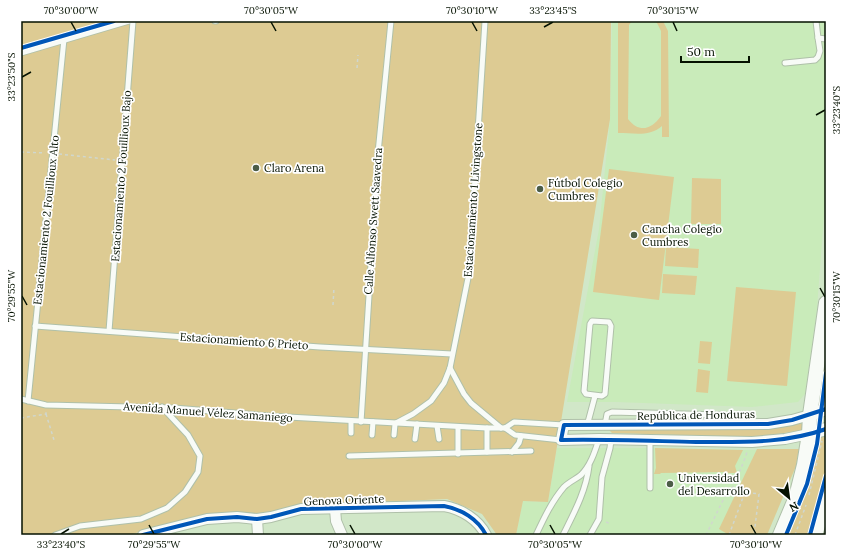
<svg xmlns="http://www.w3.org/2000/svg" width="847" height="556" viewBox="0 0 847 556" font-family="Lora,serif">
<style>
.built{fill:#c9ebba}
.green{fill:#ddcb93}
.lines{fill:none;stroke-linecap:round;stroke-linejoin:round}
.service-casing{stroke:#afc0a9;stroke-width:7}
.minor-casing{stroke:#afc0a9;stroke-width:12}
.tertiary-casing{stroke:#afc0a9;stroke-width:14}
.secondary-casing{stroke:#afc0a9;stroke-width:16}
.path{stroke:#d0d7ce;stroke-width:1.5;stroke-dasharray:3 3;stroke-linecap:butt}
.service{stroke:#f8fbf7;stroke-width:5}
.minor{stroke:#f8fbf7;stroke-width:10}
.tertiary{stroke:#f8fbf7;stroke-width:12}
.secondary{stroke:#f8fbf7;stroke-width:14}
.cycleway-casing{stroke:#fff;stroke-width:6}
.cycleway{stroke:#0057b8;stroke-width:4}
.ticks{fill:none;stroke:#051201;stroke-width:1.5}
.poi-dot{fill:#4c5d47;stroke:#fff;stroke-width:1.5}
.labels{text-anchor:middle;dominant-baseline:central;stroke-width:3.5;stroke-linejoin:round;paint-order:stroke}
.poi-label{font-size:11px;fill:#051201;stroke:#fff;text-anchor:start}
.street-label{font-size:11px;fill:#051201;stroke:#fff}
.neatline{fill:none;stroke:#051201;stroke-width:1.5}
.ticks-label{font-size:10px;text-anchor:middle;fill:#051201}
</style>
<rect width="100%" height="100%" fill="#d1e7c8"/>
<g class="built">
<polygon points="612,21 826,21 826,189 817,308 805,394 798,402 752,407 616,402 567,402 599,229 610,119"/>
<polygon points="557,448 655,448 743,450 799,449 796,466 767,535 516,535 523,501 548,502"/>
</g>
<g class="green">
<polygon points="21,21 611,21 610,119 548,502 523,501 516,535 497,535 482,514 447,499 334,504 271,515 209,515 166,524 129,535 21,535"/>
<path d="M618,21h14l-3,4 -1,94c11,14 23,11 33,-3v-85l-4,-8 -3,-2h9l5,10 1,106h-7v-11c-13,11 -27,7 -44,7z"/>
<polygon points="609,169 674,177 659,300 593,292"/>
<polygon points="692,178 721,179 721,224 691,224"/>
<polygon points="666,247 699,249 698,268 665,266"/>
<polygon points="663,274 697,276 695,295 662,293"/>
<polygon points="736,287 796,292 787,386 727,381"/>
<polygon points="700,341 712,342 710,364 698,363"/>
<polygon points="826,359 826,398 819,401"/>
<polygon points="698,369 710,371 708,393 696,392"/>
<polygon points="805,423 804,430 764,436 744,437 612,433 609,430 610,428 751,429"/>
<polygon points="826,432 826,483 810,535 785,535 814,436"/>
<polygon points="655,448 743,450 735,466 737,473 727,473 727,472 661,473 660,474 654,474 656,468"/>
<polygon points="757,449 799,449 796,466 767,535 729,535 719,529"/>
</g>
<g class="lines">
<g class="service-casing">
<g id="service">
<polyline points="215,21 216,21"/>
<polyline points="816,21 818,38 826,39"/>
<polyline points="21,53 129,21"/>
<polyline points="785,63 815,60 818,57 820,51 818,38"/>
<polygon points="592,321 609,322 611,326 605,394 602,396 586,394 584,391 590,324"/>
<polyline points="35,326 320,347 452,354"/>
<polyline points="109,331 133,21"/>
<polyline points="450,368 464,394 471,403 501,428"/>
<polyline points="21,399 46,405 174,408 270,416 487,428 505,428 514,422 564,425"/>
<polyline points="28,401 64,39"/>
<polyline points="361,422 378,153 391,21"/>
<polyline points="396,423 413,414 431,401 444,383 450,368 469,273 485,21"/>
<polyline points="605,425 607,414 612,412 721,415 725,419 728,423"/>
<polyline points="437,426 439,439"/>
<polyline points="587,426 595,396"/>
<polyline points="505,428 515,435 561,440"/>
<polyline points="351,433 351,421"/>
<polyline points="372,435 373,422"/>
<polyline points="394,435 395,424"/>
<polyline points="415,439 417,424"/>
<polyline points="650,441 650,488"/>
<polyline points="487,452 487,428"/>
<polyline points="512,452 519,443 521,436"/>
<polyline points="458,454 458,427"/>
<polyline points="349,456 531,451"/>
<polyline points="55,535 80,526 141,519 167,508 185,492 198,472 200,456 188,435 162,407"/>
<path d="M536,535c8,-17 16,-34 28,-48 5,-5 12,-8 17,-12 10,-10 14,-24 18,-36"/>
<path d="M563,535c11,-22 23,-44 26,-69"/>
<polyline points="590,535 599,519 602,477 610,448 611,440"/>
</g>
</g>
<g class="minor-casing">
<g id="minor">
<polyline points="809,434 785,439 752,442 599,439 561,440 564,425 768,424 792,420 810,415"/>
<polyline points="335,509 336,521 342,535"/>
<polyline points="257,519 258,535"/>
<path d="M143,535l64,-16 30,-2 20,2 14,-2 30,-8 143,-3c17,3 34,13 42,29"/>
</g>
</g>
<g class="tertiary-casing">
<g id="tertiary">
<polyline points="810,415 826,409"/>
<polyline points="809,434 826,429"/>
</g>
</g>
<g class="secondary-casing">
<g id="secondary">
<polyline points="780,535 796,497 804,465 809,434 810,415 826,303"/>
<polyline points="815,535 826,500"/>
</g>
</g>
<g class="path">
<polyline points="357,68 358,55"/>
<polyline points="21,152 45,153"/>
<polyline points="59,154 115,160"/>
<polyline points="333,305 334,287"/>
<polyline points="46,414 54,440"/>
<polyline points="21,418 46,414 46,411"/>
<polyline points="809,495 822,441"/>
<polyline points="606,522 611,524"/>
<polyline points="706,535 727,492 732,489 744,461 747,452"/>
<polyline points="729,535 745,492 759,494 754,535"/>
<polyline points="795,535 806,505"/>
</g>
<use href="#service" class="service"/>
<use href="#minor" class="minor"/>
<use href="#tertiary" class="tertiary"/>
<use href="#secondary" class="secondary"/>
<g class="cycleway-casing">
<g id="cycleway">
<polyline points="21,48 114,21"/>
<path d="M826,409l-34,11 -24,4 -204,1 -3,15c45,-1 90,1 135,2 44,0 88,2 130,-13"/>
<path d="M143,535l64,-16 30,-2 20,2 14,-2 30,-8 143,-3c17,3 34,13 42,29"/>
<polyline points="786,535 807,484 817,444 826,373"/>
<polyline points="810,535 826,476"/>
</g>
</g>
<use href="#cycleway" class="cycleway"/>
</g>
<path class="ticks" d="M71,22l5,9M271,22l5,9M472,22l5,9M673,22l4,9M544,27l9,-5M22,77l9,-5M816,115l9,-5M820,288l5,9M22,296l5,9M149,525l5,9M350,525l5,9M550,525l5,9M751,525l5,9M61,534l8,-5"/>
<g class="poi-dot">
<circle cx="256" cy="168" r="4"/>
<circle cx="540" cy="189" r="4"/>
<circle cx="634" cy="235" r="4"/>
<circle cx="670" cy="484" r="4"/>
</g>
<g class="labels">
<g class="poi-label">
<text x="264" y="168">Claro Arena</text>
<text x="548" y="183">Fútbol Colegio<tspan x="548" dy="13">Cumbres</tspan></text>
<text x="642" y="229">Cancha Colegio<tspan x="642" dy="13">Cumbres</tspan></text>
<text x="678" y="478">Universidad<tspan x="678" dy="13">del Desarrollo</tspan></text>
</g>
<g class="street-label">
<text transform="translate(121 176) rotate(-86)">Estacionamiento 2 Fouillioux Bajo</text>
<text transform="translate(473 200) rotate(-86)">Estacionamiento 1 Livingstone</text>
<text transform="translate(46 220) rotate(-84)">Estacionamiento 2 Fouillioux Alto</text>
<text transform="translate(373 221) rotate(-86)">Calle Alfonso Swett Saavedra</text>
<text transform="translate(244 341) rotate(4)">Estacionamiento 6 Prieto</text>
<text transform="translate(208 412) rotate(4)">Avenida Manuel Vélez Samaniego</text>
<text transform="translate(696 415) rotate(-1)">República de Honduras</text>
<text transform="translate(344 500) rotate(-2)">Genova Oriente</text>
</g>
</g>
<rect width="847" height="556" fill="none" stroke="#ffffff" stroke-width="44"/>
<g transform="translate(789 498) rotate(151)" stroke="#ffffff" stroke-width="3" paint-order="stroke">
<path d="M0-3L7 15L0 10L-7 15Z" fill="#051201"/>
<text y="-6" font-size="11" font-weight="bold" text-anchor="middle" fill="#051201">N</text>
</g>
<path d="M681 56v6h68v-6" fill="none" stroke="#051201" stroke-width="2"/>
<text x="687" y="56" font-size="12" fill="#051201" stroke="#ffffff" stroke-width="3" paint-order="stroke">50 m</text>
<rect x="22" y="22" width="803" height="512" class="neatline"/>
<g class="ticks-label">
<text x="71" y="14">70°30'00"W</text>
<text x="271" y="14">70°30'05"W</text>
<text x="472" y="14">70°30'10"W</text>
<text x="553" y="14">33°23'45"S</text>
<text x="673" y="14">70°30'15"W</text>
<text transform="translate(11 77) rotate(-90)" y="4">33°23'50"S</text>
<text transform="translate(836 110) rotate(-90)" y="4">33°23'40"S</text>
<text transform="translate(11 296) rotate(-90)" y="4">70°29'55"W</text>
<text transform="translate(836 297) rotate(-90)" y="4">70°30'15"W</text>
<text x="61" y="548">33°23'40"S</text>
<text x="154" y="548">70°29'55"W</text>
<text x="355" y="548">70°30'00"W</text>
<text x="555" y="548">70°30'05"W</text>
<text x="756" y="548">70°30'10"W</text>
</g>
</svg>
